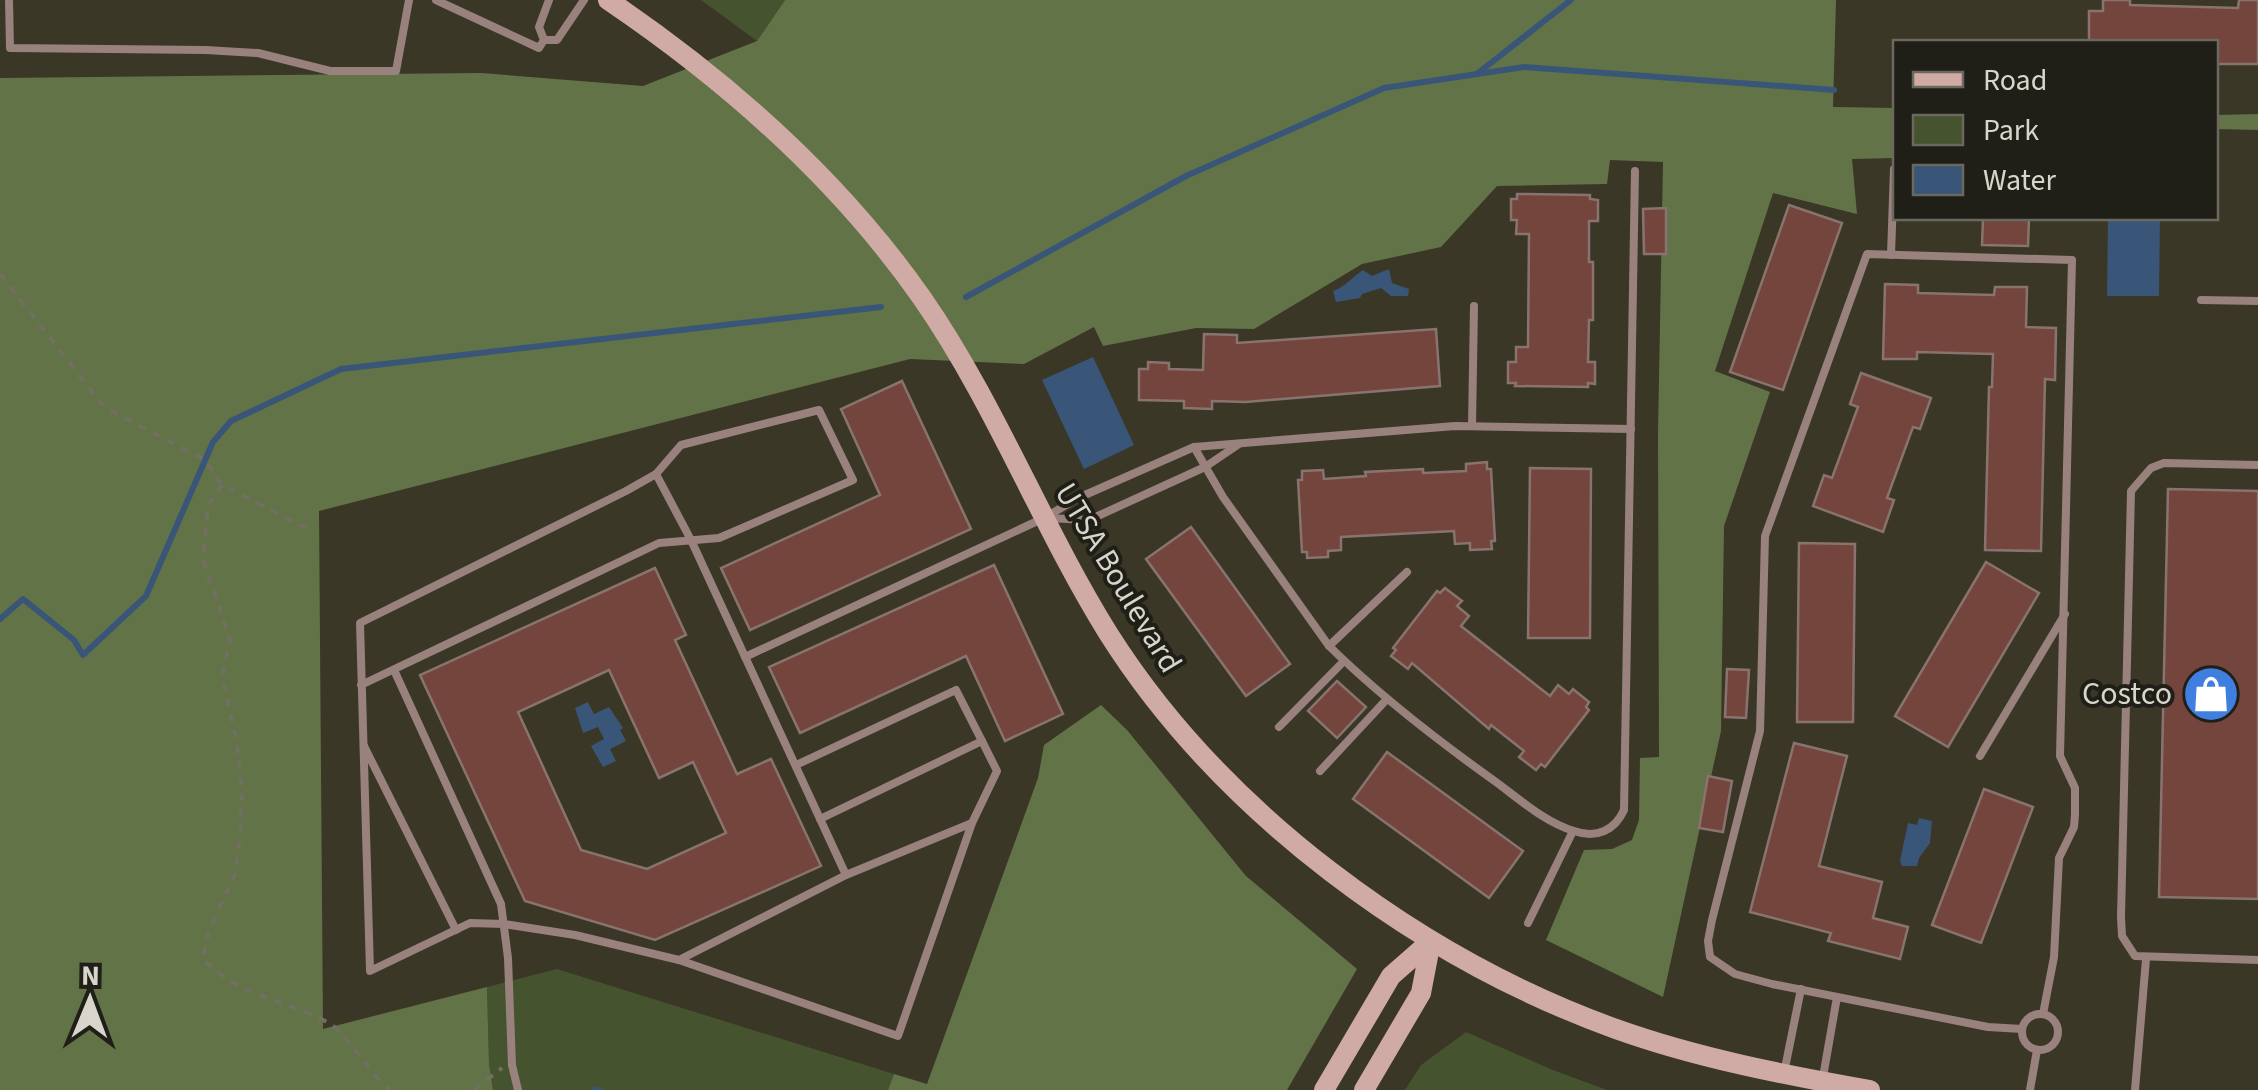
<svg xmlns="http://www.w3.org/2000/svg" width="2258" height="1090" viewBox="0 0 2258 1090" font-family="'Source Sans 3',sans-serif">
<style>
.green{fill:#45532e}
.forest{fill:#637348}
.water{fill:#395678}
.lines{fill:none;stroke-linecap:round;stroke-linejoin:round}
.stream{stroke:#395678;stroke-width:6}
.building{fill:#73453d;stroke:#89736f;stroke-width:2.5;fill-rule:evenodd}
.path{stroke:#716f60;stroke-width:4;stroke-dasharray:8 8;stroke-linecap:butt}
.lane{stroke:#99817e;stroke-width:8}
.secondary{stroke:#d0aaa5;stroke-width:20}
.labels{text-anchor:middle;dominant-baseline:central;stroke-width:8;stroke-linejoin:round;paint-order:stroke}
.street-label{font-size:32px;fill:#d8d6cc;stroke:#201f17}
.poi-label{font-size:32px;fill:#d8d6cc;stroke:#201f17;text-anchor:end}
</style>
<rect width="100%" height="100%" fill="#3a3726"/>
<g class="green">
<polygon points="701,0 785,0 757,41"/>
<polygon points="557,969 894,1074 888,1090 493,1090 489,1063 487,987"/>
<polygon points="1466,1032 1553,1070 1607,1090 1405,1090 1421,1065"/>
</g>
<g class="forest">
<polygon points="785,0 1836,0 1833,107 1895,108 1895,158 1852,159 1857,214 1773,193 1715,371 1770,392 1724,526 1721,731 1663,997 1546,940 1584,850 1612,849 1632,840 1639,820 1640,758 1659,757 1658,433 1663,162 1610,160 1607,184 1497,186 1441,247 1362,264 1254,329 1196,328 1103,346 1094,327 1024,364 910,359 319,511 323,1029 487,987 489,1063 493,1090 0,1090 0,78 481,73 643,86 757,41"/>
<polygon points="2258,114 2258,130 2216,129 2216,115"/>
<polygon points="1101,705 1127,730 1246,876 1357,969 1287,1090 888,1090 894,1074 927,1084 1038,778 1044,745"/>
</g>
<g class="water">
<polygon points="2108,218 2160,218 2159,296 2107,296"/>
<path d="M1389,269l3,14 17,6 -1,7h-17l-10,-8 -19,6 -2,4 -24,4 -3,-11c12,-4 19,-14 30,-21l9,6z"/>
<polygon points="1093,357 1134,445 1084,469 1042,380"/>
<polygon points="588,702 594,714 609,707 623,728 620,730 626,741 610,749 616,761 603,767 591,746 604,739 598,727 583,733 575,708"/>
<polygon points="1919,818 1932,821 1930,843 1919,858 1917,866 1902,866 1900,861 1908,823 1917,825"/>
</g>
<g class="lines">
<g class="stream">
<polyline points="1478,73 1571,0"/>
<polyline points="966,297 1186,176 1384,88 1524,67 1834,90"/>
<polyline points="0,619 23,599 74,640 83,655 146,596 213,442 231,421 341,369 881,307"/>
<polyline points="595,1090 599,1090"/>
</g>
</g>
<g class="building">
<polygon points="2103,0 2130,0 2130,5 2238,8 2239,0 2258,0 2258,64 2216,64 2216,42 2089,42 2089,11 2103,11"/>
<polygon points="1517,194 1590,195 1590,199 1598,200 1598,221 1589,221 1589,262 1593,262 1593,320 1589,320 1588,362 1595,362 1595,384 1588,383 1588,387 1515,386 1516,383 1508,383 1508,362 1516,362 1516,347 1528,347 1529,234 1516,234 1517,220 1511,220 1511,199 1517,199"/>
<polygon points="1789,205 1842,223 1783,390 1730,372"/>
<polygon points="1666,208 1666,254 1644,254 1643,209"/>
<polygon points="1983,218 2029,218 2028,246 1982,245"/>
<polygon points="1885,284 1918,285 1918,293 1994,295 1995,287 2027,287 2026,327 2056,328 2055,380 2045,379 2041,551 1985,550 1989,387 1992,387 1993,354 1917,352 1917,359 1883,359"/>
<polygon points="1436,329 1440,386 1246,402 1212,401 1212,409 1184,408 1184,401 1139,400 1139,369 1148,369 1148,362 1169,363 1169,369 1203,370 1204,334 1237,335 1237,343"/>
<polygon points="1861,373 1931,398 1920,429 1913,427 1887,498 1894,500 1883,532 1813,506 1824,475 1832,478 1858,407 1850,404"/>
<polygon points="902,381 971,529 750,630 721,568 880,495 841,409"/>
<polygon points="1487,462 1487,469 1491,469 1495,541 1491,541 1492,549 1470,550 1470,543 1455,544 1454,531 1341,537 1341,550 1328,551 1328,557 1307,558 1307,552 1302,552 1298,480 1302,480 1302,471 1323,470 1324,479 1366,476 1365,472 1423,469 1423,473 1466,471 1466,464"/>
<polygon points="1530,468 1591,469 1590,638 1528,638"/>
<polygon points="2168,489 2258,491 2258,899 2159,897"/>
<polygon points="1191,527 1290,664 1246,696 1146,559"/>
<polygon points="1799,543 1855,544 1853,722 1797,722"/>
<polygon points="1986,562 2039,593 1948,747 1895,716"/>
<polygon points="994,565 1063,714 1005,741 966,656 800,733 769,667"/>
<path d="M655,568l31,67 -11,5 62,134 34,-15 50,107 -166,74 -130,-39 -105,-226zM609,670l50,108 34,-16 33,71 -79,36 -66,-19 -63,-138z"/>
<polygon points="1445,588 1462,601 1457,606 1469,616 1461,626 1550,696 1558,685 1569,694 1573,689 1589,702 1586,707 1589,710 1545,767 1541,764 1536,770 1519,757 1524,751 1491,725 1489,729 1412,663 1408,669 1391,656 1396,650 1393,648 1437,591 1440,593"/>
<polygon points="1727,669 1749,670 1746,718 1725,717"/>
<polygon points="1337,681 1366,707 1337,738 1308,711"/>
<polygon points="1794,743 1847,756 1819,866 1882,882 1873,918 1908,927 1900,959 1828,941 1831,933 1750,912"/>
<polygon points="1387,752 1523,851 1489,898 1353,799"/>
<polygon points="1708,776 1732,781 1723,832 1699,828"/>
<polygon points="1984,789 2033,807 1981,943 1932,925"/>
</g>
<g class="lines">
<g class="path">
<polyline points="0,274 104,407 205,460 222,485 314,532"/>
<path d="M222,485l-14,20 -5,55 27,80 -8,36 14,62 6,52 -1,34 -6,50 -27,59 -5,26c37,38 80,40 124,63 19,10 42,51 63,68"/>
<polyline points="474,1090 502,1068"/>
</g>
<g class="lane">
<polyline points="9,0 10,48 206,50 258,53 330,71 396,71 409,0"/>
<polyline points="436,0 539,48 544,40 539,27 549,0"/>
<polyline points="544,40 557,40 584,0"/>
<polyline points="1891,255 1894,169"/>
<polyline points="2201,300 2258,301"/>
<polyline points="1472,426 1474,306"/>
<path d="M1194,447l29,50 106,149c52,51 108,94 167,136 23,17 50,41 78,49 23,8 41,-1 50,-21l11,-639"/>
<polyline points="2258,465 2164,463 2151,468 2131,491 2121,917 2122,936 2135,956 2258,960"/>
<polyline points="656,474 691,540 846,875 679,960"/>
<polyline points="1047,518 1089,520 1205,467 1239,444"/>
<polyline points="1329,646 1407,572"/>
<polyline points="745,657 1044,518 1078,498 1194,447 1455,426 1631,429"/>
<polyline points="394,670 501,904 508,958 512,1065 518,1090"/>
<path d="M361,685l298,-142 60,-5 134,-58 -34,-70 -138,35 -25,29 -30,17 -266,132c3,116 6,232 10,348l100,-48 34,1 71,11 104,25 219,76 74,-213 -126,52"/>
<polyline points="1279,727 1344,661"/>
<polyline points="364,746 456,930"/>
<polyline points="1980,756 2065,614"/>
<polyline points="796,765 956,690 982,741 820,819"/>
<polyline points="1320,771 1387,699"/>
<polyline points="972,823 997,771 982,741"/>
<polyline points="1528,923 1573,831"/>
<circle cx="2040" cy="1032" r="18"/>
<polyline points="2022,1029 1988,1027 1772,984 1735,974 1710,957 1708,941 1712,920 1760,731 1765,536 1867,254 2072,260 2060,756 2075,788 2075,814 2074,827 2059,858 2054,957 2043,1014"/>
<polyline points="1784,1073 1801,989"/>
<polyline points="1823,1077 1837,997"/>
<polyline points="2030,1090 2037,1050"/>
<polyline points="2135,1090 2146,959"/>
</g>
<g class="secondary">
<path d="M608,0c121,82 230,178 314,298 73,105 119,227 186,335 113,179 311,325 508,396 81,29 169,46 254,61"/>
<polyline points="1324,1090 1391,976 1431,941"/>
<polyline points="1364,1090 1421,993 1431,941"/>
</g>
</g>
<defs>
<g id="shop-disc" transform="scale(2.875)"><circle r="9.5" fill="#3f7fe0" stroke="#201f17"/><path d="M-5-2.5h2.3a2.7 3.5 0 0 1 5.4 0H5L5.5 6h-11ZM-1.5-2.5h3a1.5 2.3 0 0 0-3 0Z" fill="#fff"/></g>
</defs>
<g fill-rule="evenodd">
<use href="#shop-disc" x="2211" y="694"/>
</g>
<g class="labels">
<g class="street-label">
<text transform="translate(1118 578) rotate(59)">UTSA Boulevard</text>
</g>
<g class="poi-label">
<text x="2172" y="694">Costco</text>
</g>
</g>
<rect x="1893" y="40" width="325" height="180" fill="#201f17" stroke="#6a685f" stroke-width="2.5"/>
<rect x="1913" y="72" width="50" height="15" fill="#d0aaa5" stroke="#6a685f" stroke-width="2.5"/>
<text x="1983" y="90" font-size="30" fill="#d8d6cc">Road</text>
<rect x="1913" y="115" width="50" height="30" fill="#45532e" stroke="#6a685f" stroke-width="2.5"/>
<text x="1983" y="140" font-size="30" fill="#d8d6cc">Park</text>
<rect x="1913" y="165" width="50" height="30" fill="#395678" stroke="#6a685f" stroke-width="2.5"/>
<text x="1983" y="190" font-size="30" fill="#d8d6cc">Water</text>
<g transform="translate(90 1000) rotate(1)" stroke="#201f17" stroke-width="8" paint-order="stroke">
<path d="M0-8L18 38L0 25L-18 38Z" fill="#d8d6cc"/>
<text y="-15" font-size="28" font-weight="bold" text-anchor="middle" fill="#d8d6cc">N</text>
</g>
</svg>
